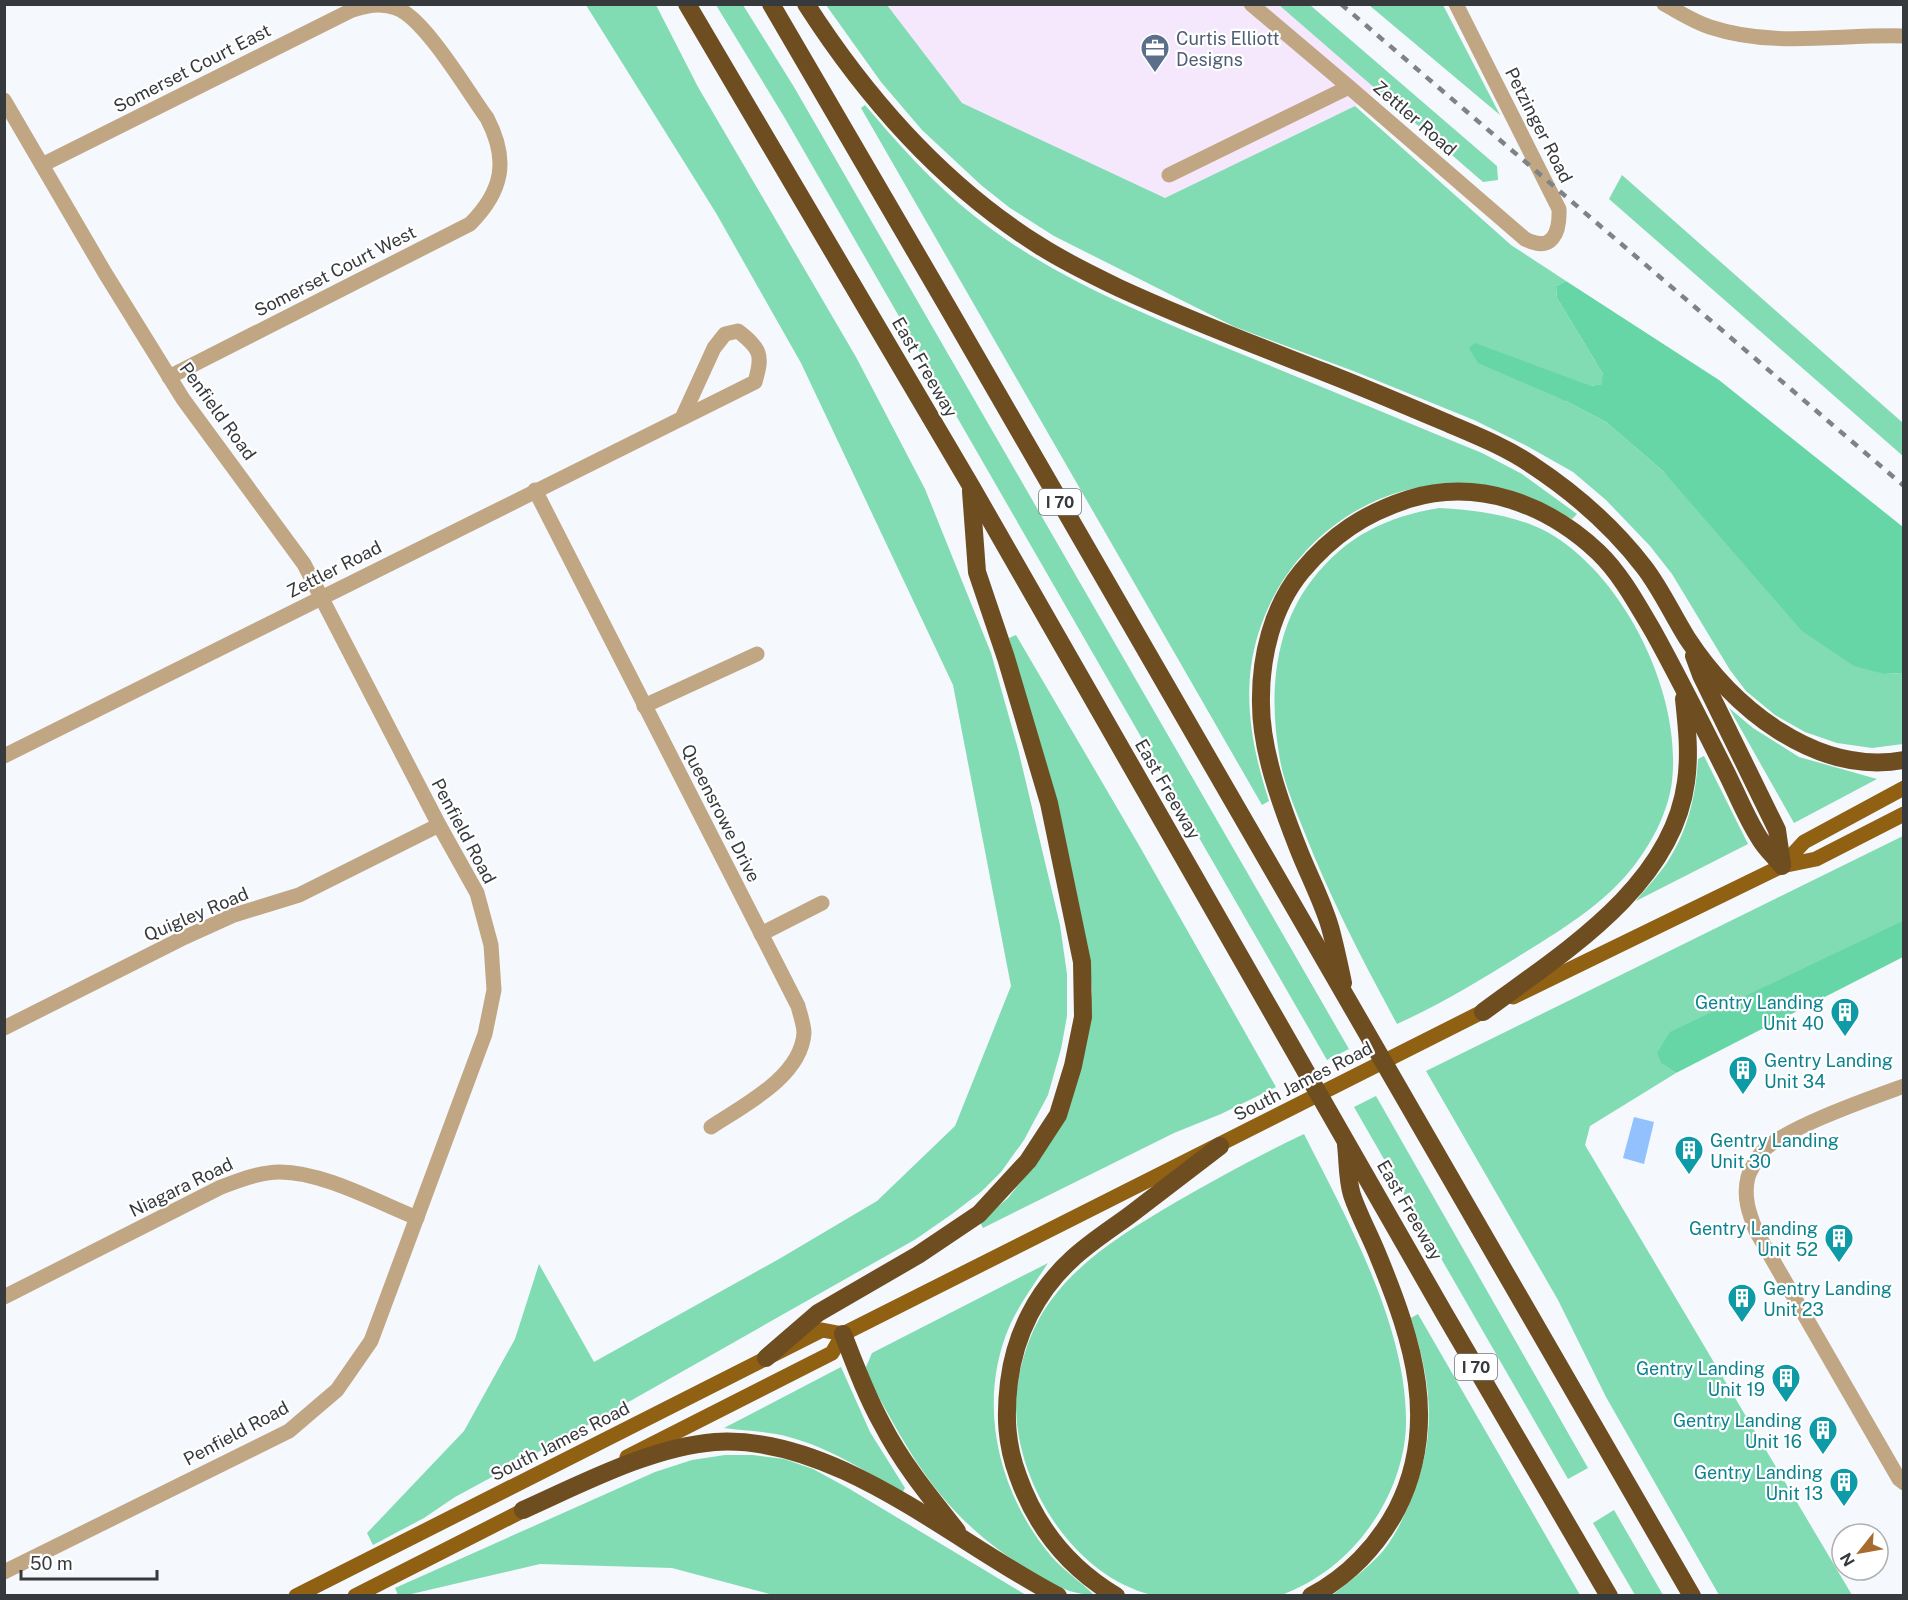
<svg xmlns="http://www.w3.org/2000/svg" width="1908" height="1600" viewBox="0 0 1908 1600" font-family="'Public Sans',sans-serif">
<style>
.industrial{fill:#f6e8fc}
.green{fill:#81dbb3}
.forest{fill:#66d6a7}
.water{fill:#93c1fd}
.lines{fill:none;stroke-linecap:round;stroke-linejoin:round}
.street{stroke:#c1a684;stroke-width:15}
.primary{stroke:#906013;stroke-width:15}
.highway{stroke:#6e4d21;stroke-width:18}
.rail{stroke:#7f8286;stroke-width:4.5;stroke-dasharray:8 8;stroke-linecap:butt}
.labels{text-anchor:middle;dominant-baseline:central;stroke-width:4.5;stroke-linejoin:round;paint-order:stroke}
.shield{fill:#fff;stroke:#737577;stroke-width:1.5}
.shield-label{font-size:16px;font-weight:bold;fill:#373a3d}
.service-label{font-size:18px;fill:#4e5e75;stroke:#fff;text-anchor:start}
.street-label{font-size:18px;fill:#373a3d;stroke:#fff}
.culture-label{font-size:18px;fill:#0d838f;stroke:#fff;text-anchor:end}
</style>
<rect width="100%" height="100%" fill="#f5f8fd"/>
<polygon class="industrial" points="887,5 1279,5 1376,88 1355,106 1165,199 962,103"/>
<g class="green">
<polygon points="586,5 656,5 698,87 856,357 925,489 991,653 1018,749 1060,925 1067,974 1067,1016 1061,1049 1048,1095 1024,1140 1001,1172 982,1191 952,1214 916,1239 579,1430 455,1497 424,1518 373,1545 367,1533 464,1431 515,1339 539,1264 594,1362 779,1259 877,1201 955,1126 1011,986 953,685 801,363 716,213"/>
<polygon points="716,5 743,5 794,87 1349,1049 1327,1060 786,120"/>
<polygon points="826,5 887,5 962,103 1165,198 1355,106 1511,245 1566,281 1556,286 1557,298 1603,374 1603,384 1591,386 1566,401 1606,422 1663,471 1885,674 1903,673 1903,744 1872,748 1837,743 1805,732 1775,715 1746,691 1730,670 1672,574 1650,546 1606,500 1573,472 1527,446 1474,420 1356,372 1235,327 1054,236 1010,208 981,185 922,130 881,82"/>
<polygon points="1279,5 1310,5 1497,166 1498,180 1483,182"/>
<polygon points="1369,5 1443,5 1500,115"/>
<path d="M865,105c33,39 68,78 108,110 77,62 171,99 261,136 83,34 165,68 248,102l40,21 55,40 -5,5c-33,-19 -68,-33 -107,-35 -107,-5 -200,78 -214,183 -6,45 4,91 18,134l-7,4 -401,-697z"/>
<polygon points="1622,175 1903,423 1903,456 1609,199"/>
<path d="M1439,508c37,2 77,7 110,25 76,44 133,161 123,248 -3,26 -16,54 -31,75 -30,45 -80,74 -125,102 -39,24 -77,47 -119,66 -34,-63 -67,-126 -93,-193 -10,-25 -21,-50 -25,-77 -10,-60 -5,-125 33,-174 34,-44 74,-63 127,-72z"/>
<polygon points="1016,635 1140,847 1276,1087 1221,1114 1174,1133 983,1228 980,1222 1008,1198 1037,1162 1086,1038 1092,991 1088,950 1028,704 1009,638"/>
<polygon points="1729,708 1753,728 1799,757 1877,779 1794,823"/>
<path d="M1704,756l44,88 -112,57c10,-13 23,-26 32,-40 20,-31 28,-66 30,-102z"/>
<polygon points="1903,836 1903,921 1662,1064 1676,1073 1590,1126 1585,1145 1852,1595 1719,1595 1606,1397 1558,1300 1426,1071"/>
<polygon points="1376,1096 1588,1468 1568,1479 1354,1107"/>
<path d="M1304,1134c42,83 101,189 102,284 1,37 -14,78 -35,107 -23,33 -54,57 -92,71 -31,0 -61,0 -91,0 -11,0 -25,2 -36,-1 -78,-19 -134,-109 -136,-186 0,-37 13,-80 36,-110 32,-43 79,-70 124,-97 42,-24 84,-47 128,-68z"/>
<path d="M1048,1263c-13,20 -28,40 -38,62 -34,77 -12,168 41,231 13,15 30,26 43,39 -23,0 -42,-11 -62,-23 -87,-53 -116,-106 -163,-193l-3,-12 6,-14z"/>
<path d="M1418,1314l162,281 -249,1c18,-14 37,-28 52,-45 12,-15 20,-32 27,-49 28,-66 22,-117 1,-184z"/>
<path d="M841,1367l29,65 35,56 -3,5c-36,-22 -72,-45 -113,-56 -21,-6 -44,-6 -65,-9z"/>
<polygon points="725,1455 753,1455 784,1459 813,1469 848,1488 1026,1595 773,1595 672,1568 540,1564 407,1595 398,1595 395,1588 655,1472 692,1460"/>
<polygon points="1614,1510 1663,1595 1635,1595 1593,1523"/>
</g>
<g class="forest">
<polygon points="1566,281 1719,380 1903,527 1903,673 1885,674 1854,666 1802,631 1663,471 1606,422 1566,401 1478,363 1469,348 1475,343 1591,386 1602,384 1603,374 1557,298 1556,286"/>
<polygon points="1903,921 1903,957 1676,1073 1662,1064 1657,1053 1670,1032"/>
</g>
<polygon class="water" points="1634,1117 1654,1122 1644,1164 1623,1158"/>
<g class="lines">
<g class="street">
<polyline points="1251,4 1349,87"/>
<path d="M1664,4c15,8 30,18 46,23 63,21 129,7 194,9"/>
<polyline points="4,100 105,273 183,399 304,564 439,825 477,893 491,945 494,990 485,1034 371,1341 337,1390 289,1431 4,1572"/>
<path d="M42,165l308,-154c15,-5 30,-9 46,-3 28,9 72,84 91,110 22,42 16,73 -17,106l-301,153"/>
<path d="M1169,175l180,-88 176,152c27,14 35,-6 34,-30l-103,-205"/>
<path d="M535,490l263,516c2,8 6,19 6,27 -3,44 -60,72 -93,94"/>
<polyline points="644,706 757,654"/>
<path d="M4,756l751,-374c8,-27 6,-33 -17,-51l-13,3 -11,14 -32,70"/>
<polyline points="761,934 822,903"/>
<polyline points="4,1028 181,939 234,915 299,895 439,825"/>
<path d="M1904,1086c-33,12 -123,43 -143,67 -4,6 -11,17 -13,24 -5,20 1,36 8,54l143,248 5,4"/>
<path d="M4,1297l217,-110c19,-7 39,-15 59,-15 43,0 97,30 137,46"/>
</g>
<g class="primary">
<polyline points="1782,866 1804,842 1904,788"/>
<polyline points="1513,997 1782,866 1816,859 1904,814"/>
<polyline points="627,1457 832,1353 843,1334 1492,1007"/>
<polyline points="296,1596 822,1330 843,1334"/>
<polyline points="355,1596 534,1505"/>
</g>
<g class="highway">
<polyline points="687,4 971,486 1444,1313 1609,1596"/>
<polyline points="771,4 947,306 1692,1596"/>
<path d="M806,4c61,95 138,182 234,242 25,16 52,29 79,42 67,31 136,57 205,84 41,16 81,33 121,50 30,13 61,25 87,43 41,27 82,63 112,102 17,22 28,47 43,71 45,69 128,138 217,122"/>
<polyline points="1694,656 1701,675 1777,830 1782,864"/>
<path d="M1343,983c-4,-19 -8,-38 -13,-56 -8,-27 -22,-53 -32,-79 -17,-43 -37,-98 -37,-144 -1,-46 11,-97 41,-133 30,-36 63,-58 107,-72 69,-21 138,5 189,53 23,22 39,52 55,79 25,45 48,91 71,137 12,23 22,50 36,71 6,10 15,18 22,27"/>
<path d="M1483,1012c78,-58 189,-125 203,-230 4,-28 1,-55 -2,-83"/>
<path d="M843,1334c12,31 23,61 39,90 20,39 48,73 75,107"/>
<polyline points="766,1358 818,1313 918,1255 979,1214 1028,1161 1058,1115 1073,1066 1083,1017 1082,962 1049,803 1006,658 977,572 971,491"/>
<path d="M523,1510c58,-26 128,-63 192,-68 121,-8 240,101 343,154"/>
<path d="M1116,1596c-47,-28 -80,-69 -98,-120 -12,-32 -13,-61 -9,-94 6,-48 28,-91 63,-123 17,-16 39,-30 58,-44 30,-23 60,-46 90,-69"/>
<path d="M1311,1596c37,-19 67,-51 86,-87 43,-85 16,-168 -18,-251 -8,-21 -20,-42 -27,-63 -5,-16 -4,-34 -6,-50"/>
</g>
<polyline class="rail" points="1341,4 1904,486"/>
</g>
<defs>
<g id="office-pin" transform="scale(1.5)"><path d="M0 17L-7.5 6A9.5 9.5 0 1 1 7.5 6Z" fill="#5c6f8a" stroke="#fff"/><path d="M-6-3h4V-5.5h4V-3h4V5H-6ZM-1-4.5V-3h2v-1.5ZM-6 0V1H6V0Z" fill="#fff"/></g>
<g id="building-pin" transform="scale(1.5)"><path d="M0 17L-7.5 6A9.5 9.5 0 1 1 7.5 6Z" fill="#0f9aa8" stroke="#fff"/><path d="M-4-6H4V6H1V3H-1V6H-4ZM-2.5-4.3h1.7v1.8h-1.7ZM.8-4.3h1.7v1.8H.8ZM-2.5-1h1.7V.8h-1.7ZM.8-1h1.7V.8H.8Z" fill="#fff"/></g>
</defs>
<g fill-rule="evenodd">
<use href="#office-pin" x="1155" y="48"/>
<use href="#building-pin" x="1845" y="1012"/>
<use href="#building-pin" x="1743" y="1070"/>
<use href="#building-pin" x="1689" y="1150"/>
<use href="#building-pin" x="1839" y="1238"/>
<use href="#building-pin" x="1742" y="1298"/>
<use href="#building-pin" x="1786" y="1378"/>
<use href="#building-pin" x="1823" y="1430"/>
<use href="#building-pin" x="1844" y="1482"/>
</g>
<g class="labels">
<g class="shield">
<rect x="1039" y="489" width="42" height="26" rx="4.5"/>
<rect x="1455" y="1354" width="42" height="26" rx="4.5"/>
</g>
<g class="shield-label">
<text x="1060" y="502">I 70</text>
<text x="1476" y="1367">I 70</text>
</g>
<g class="service-label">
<text x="1176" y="38">Curtis Elliott<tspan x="1176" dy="21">Designs</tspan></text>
</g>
<g class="street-label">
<text transform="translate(192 68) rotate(-27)">Somerset Court East</text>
<text transform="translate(1415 118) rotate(41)">Zettler Road</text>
<text transform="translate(1539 125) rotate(63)">Petzinger Road</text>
<text transform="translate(335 271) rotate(-27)">Somerset Court West</text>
<text transform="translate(925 367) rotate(60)">East Freeway</text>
<text transform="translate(218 411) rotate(54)">Penfield Road</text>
<text transform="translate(334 569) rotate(-27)">Zettler Road</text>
<text transform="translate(1168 789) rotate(60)">East Freeway</text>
<text transform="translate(721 813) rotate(63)">Queensrowe Drive</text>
<text transform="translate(464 831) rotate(62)">Penfield Road</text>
<text transform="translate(196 914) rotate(-23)">Quigley Road</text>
<text transform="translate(1303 1081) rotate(-27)">South James Road</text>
<text transform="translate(181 1187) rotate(-26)">Niagara Road</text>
<text transform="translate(1410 1210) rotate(60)">East Freeway</text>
<text transform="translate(236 1433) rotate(-28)">Penfield Road</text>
<text transform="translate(560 1441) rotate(-27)">South James Road</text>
</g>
<g class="culture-label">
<text x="1824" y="1002">Gentry Landing<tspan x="1824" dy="21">Unit 40</tspan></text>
<text x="1764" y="1060" text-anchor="start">Gentry Landing<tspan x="1764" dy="21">Unit 34</tspan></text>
<text x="1710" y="1140" text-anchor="start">Gentry Landing<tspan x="1710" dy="21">Unit 30</tspan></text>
<text x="1818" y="1228">Gentry Landing<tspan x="1818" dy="21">Unit 52</tspan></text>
<text x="1763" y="1288" text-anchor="start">Gentry Landing<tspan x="1763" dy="21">Unit 23</tspan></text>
<text x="1765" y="1368">Gentry Landing<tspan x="1765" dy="21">Unit 19</tspan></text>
<text x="1802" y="1420">Gentry Landing<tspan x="1802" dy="21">Unit 16</tspan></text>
<text x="1823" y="1472">Gentry Landing<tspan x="1823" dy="21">Unit 13</tspan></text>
</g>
</g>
<rect width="1908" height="1600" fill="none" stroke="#373a3d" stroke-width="12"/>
<g transform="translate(1860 1552) rotate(239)"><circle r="28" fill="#ffffff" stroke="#afb0b1" stroke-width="1.5"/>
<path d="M0-4.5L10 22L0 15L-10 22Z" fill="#a86b2f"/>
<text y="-9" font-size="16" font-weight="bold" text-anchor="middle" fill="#373a3d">N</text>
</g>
<path d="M21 1570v9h136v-9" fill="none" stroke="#373a3d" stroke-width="3"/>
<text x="30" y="1570" font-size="18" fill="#373a3d" stroke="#ffffff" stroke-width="4.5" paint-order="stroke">50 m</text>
</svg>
